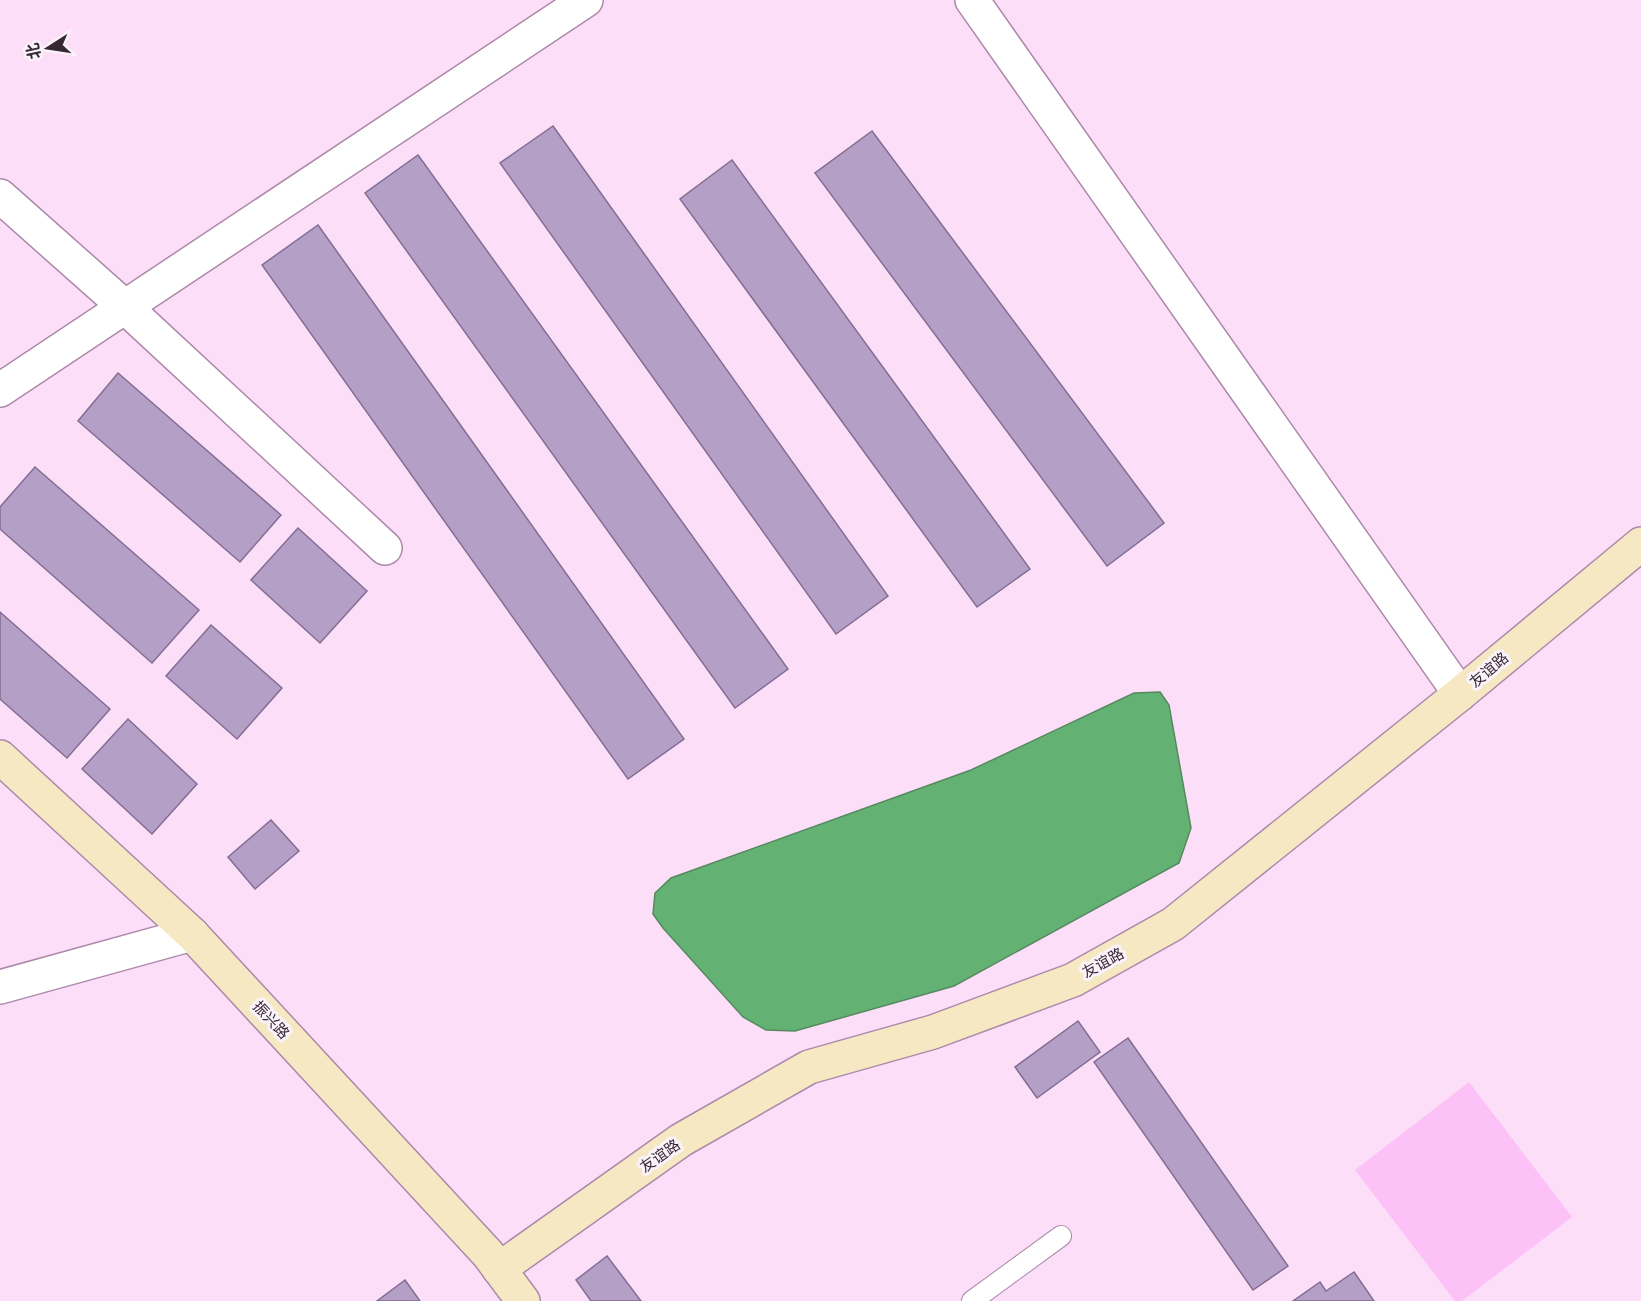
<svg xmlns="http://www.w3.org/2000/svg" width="1641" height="1301" viewBox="0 0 1641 1301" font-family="'Times New Roman','Noto Sans SC',serif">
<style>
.green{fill:#fcc2f7}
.water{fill:#63b273;stroke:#568960;stroke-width:1.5}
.building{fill:#b49fc7;stroke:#826e93;stroke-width:1.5}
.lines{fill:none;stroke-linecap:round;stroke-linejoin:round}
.lane-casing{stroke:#ac89a9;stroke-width:22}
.street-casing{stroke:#ac89a9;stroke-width:36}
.secondary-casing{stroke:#ac89a9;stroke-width:36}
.lane{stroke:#fff;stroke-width:20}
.street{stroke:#fff;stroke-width:33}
.secondary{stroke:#f5e8c2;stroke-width:33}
.labels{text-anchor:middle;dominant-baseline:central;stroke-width:6;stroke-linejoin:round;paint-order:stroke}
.street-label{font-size:15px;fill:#362835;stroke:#fbf3fa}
</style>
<rect width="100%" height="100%" fill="#fcdef9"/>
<polygon class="green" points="1469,1082 1572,1217 1462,1301 1455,1301 1355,1170"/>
<polygon class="water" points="1160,692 1169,705 1191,828 1179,863 954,986 795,1031 766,1030 743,1017 663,928 653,914 655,893 671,878 971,770 1134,693"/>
<g class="building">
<polygon points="553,126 888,596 836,634 500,163"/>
<polygon points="872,131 1164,523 1107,566 815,173"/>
<polygon points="418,155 788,669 735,708 365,193"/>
<polygon points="732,160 1030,569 977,607 680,199"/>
<polygon points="318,225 684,739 628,779 262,265"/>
<polygon points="118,373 281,515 240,562 78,421"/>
<polygon points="35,467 199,610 152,663 0,529 0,507"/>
<polygon points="298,528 367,591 320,643 251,580"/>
<polygon points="0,612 110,709 67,758 0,699"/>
<polygon points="211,625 282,688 237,739 166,676"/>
<polygon points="128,719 197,784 152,834 82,769"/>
<polygon points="271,820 299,851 255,889 228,857"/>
<polygon points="1078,1021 1100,1052 1037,1098 1015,1067"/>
<polygon points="1128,1038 1288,1266 1253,1290 1094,1062"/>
<polygon points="607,1256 641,1301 591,1301 576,1280"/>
<polygon points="1354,1272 1374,1301 1293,1301 1320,1282 1326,1291"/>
<polygon points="405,1280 420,1301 377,1301"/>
</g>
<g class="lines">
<g class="lane-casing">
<polyline id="lane" points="972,1301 1061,1236"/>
</g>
<g class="street-casing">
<g id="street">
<polyline points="972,0 1460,694"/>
<polyline points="0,196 125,307 385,548"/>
<polyline points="0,390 586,0"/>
<polyline points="0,987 192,934"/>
</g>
</g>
<g class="secondary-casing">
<g id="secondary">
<polyline points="0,757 192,934 488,1254 523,1301"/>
<polyline points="499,1269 681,1140 809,1067 933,1032 1073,980 1173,924 1460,694 1641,544"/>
</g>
</g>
<use href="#lane" class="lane"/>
<use href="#street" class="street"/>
<use href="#secondary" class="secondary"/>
</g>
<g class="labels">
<g class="street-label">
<text transform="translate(1489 670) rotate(-40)">友谊路</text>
<text transform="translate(1103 963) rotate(-29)">友谊路</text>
<text transform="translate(271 1020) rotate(47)">振兴路</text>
<text transform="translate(660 1156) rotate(-35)">友谊路</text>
</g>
</g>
<g transform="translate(48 48) rotate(258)" stroke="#fbf3fa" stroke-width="4.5" paint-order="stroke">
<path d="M0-4.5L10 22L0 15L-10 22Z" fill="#362835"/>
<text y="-9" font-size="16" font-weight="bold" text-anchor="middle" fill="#362835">北</text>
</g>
</svg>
